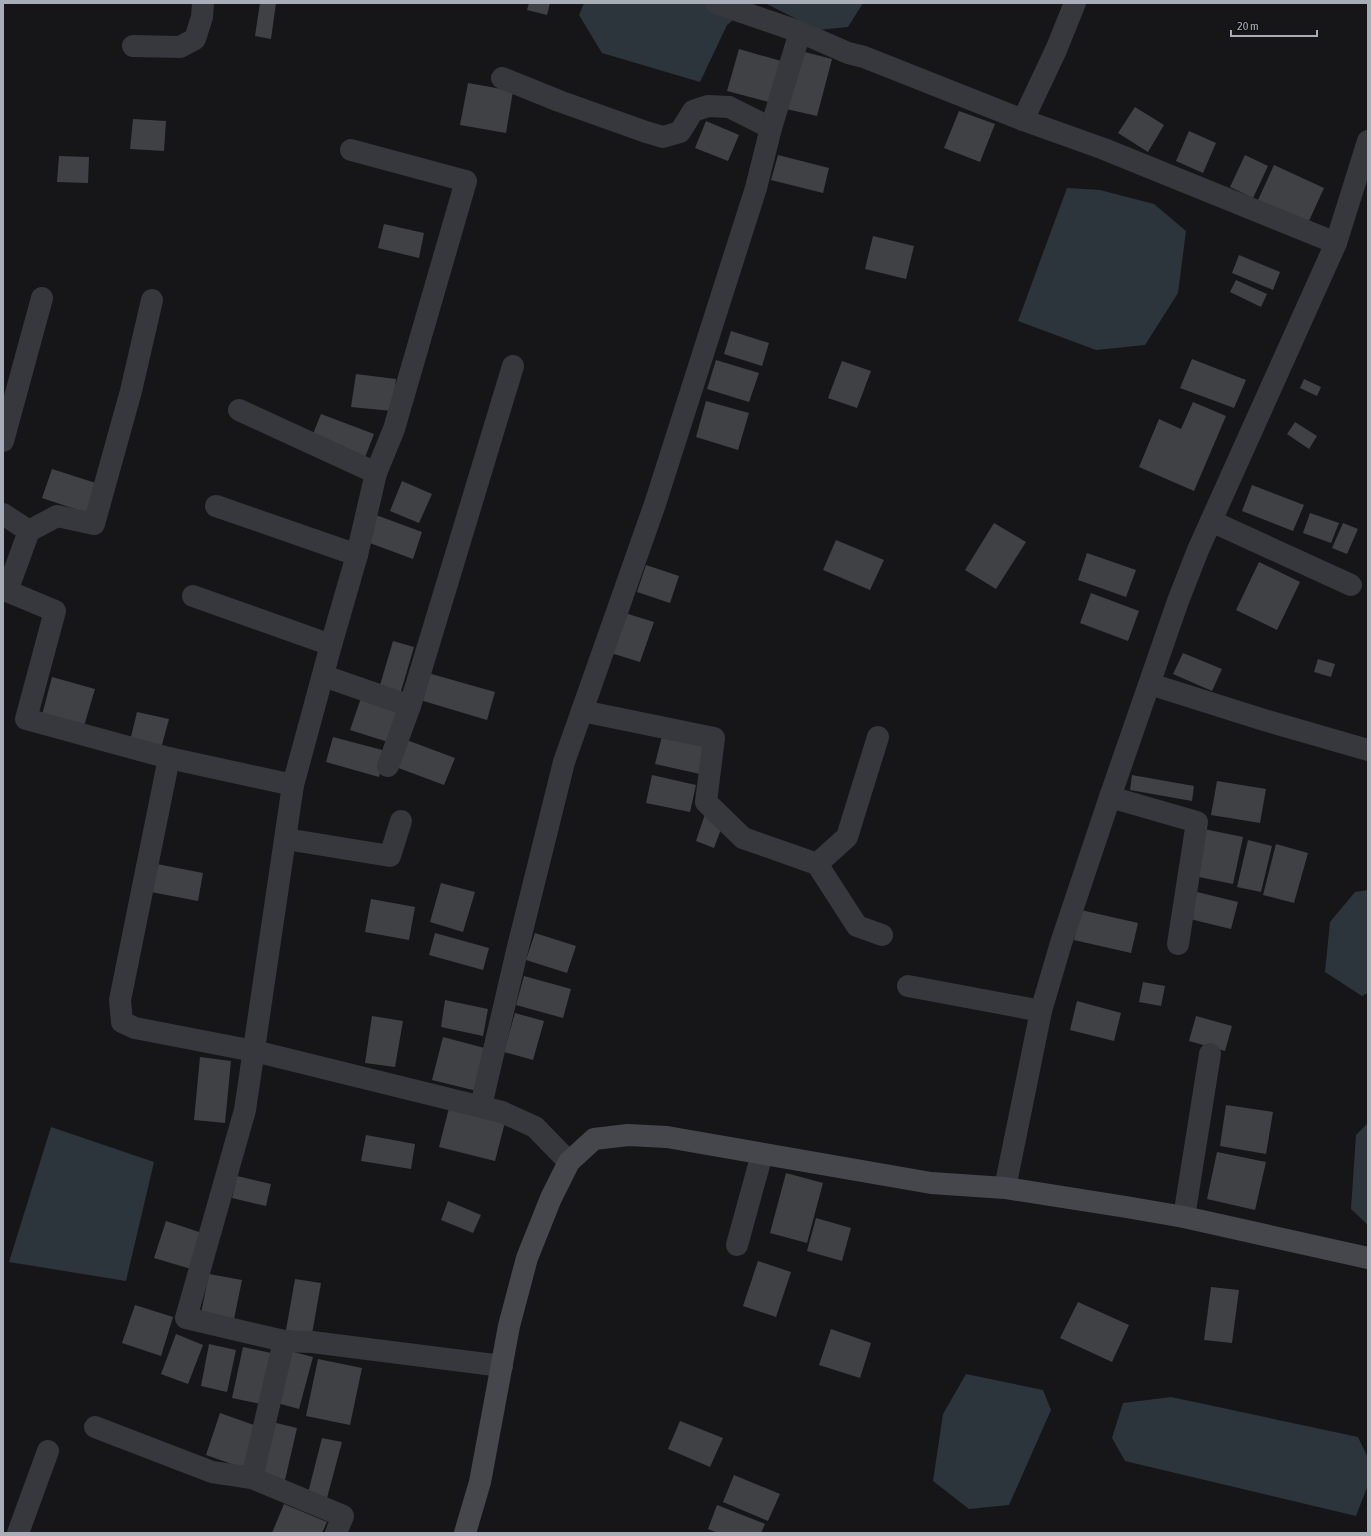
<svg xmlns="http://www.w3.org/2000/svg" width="1371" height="1536" viewBox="0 0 1371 1536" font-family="'Asap Condensed',sans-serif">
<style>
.water{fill:#2c353c}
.building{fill:#404145}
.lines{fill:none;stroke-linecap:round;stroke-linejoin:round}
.street{stroke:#37383d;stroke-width:22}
.secondary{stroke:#45474d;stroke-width:22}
</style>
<rect width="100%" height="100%" fill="#161618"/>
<g class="water">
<polygon points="584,3 753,3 727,25 700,82 602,53 579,15"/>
<polygon points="765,3 863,3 848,27 818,30"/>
<polygon points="1067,188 1100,190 1154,204 1186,231 1178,293 1145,345 1096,350 1018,321"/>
<polygon points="1368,890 1368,993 1362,996 1325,972 1330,922 1355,892"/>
<polygon points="1368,1123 1368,1225 1351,1209 1356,1135"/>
<polygon points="51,1127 154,1162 126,1281 9,1262"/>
<polygon points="966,1374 1043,1390 1051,1410 1009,1505 969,1509 933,1481 943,1414"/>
<polygon points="1171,1397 1358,1437 1368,1458 1368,1485 1356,1516 1125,1461 1112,1438 1123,1403"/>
</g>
<g class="building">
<polygon points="260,3 276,3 271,39 255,36"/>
<polygon points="529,3 550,3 547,15 527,10"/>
<polygon points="739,49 781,61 769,102 727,91"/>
<polygon points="797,50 832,59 817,116 782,108"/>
<polygon points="468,83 513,91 506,133 460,125"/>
<polygon points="1135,107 1164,125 1148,152 1118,133"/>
<polygon points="959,111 995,124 980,162 944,148"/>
<polygon points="133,119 166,121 164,151 130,149"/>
<polygon points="706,121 739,135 728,161 695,148"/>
<polygon points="1189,131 1216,143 1203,173 1176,161"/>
<polygon points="778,155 829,168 823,193 771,180"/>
<polygon points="1245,155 1268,166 1253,198 1230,187"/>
<polygon points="59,156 89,157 88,183 57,182"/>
<polygon points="1274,165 1324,188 1308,223 1258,200"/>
<polygon points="384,224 424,233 419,258 378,248"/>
<polygon points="873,236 914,246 906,279 865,269"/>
<polygon points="1239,255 1280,272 1273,290 1232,273"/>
<polygon points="1236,280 1267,294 1261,307 1230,292"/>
<polygon points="731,331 769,343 762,366 724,354"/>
<polygon points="1192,359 1246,380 1234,408 1180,388"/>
<polygon points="716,360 759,373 749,402 707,389"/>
<polygon points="842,361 871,371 857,408 828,398"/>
<polygon points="356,374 396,379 392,411 351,407"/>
<polygon points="1304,379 1321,387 1317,396 1300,388"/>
<polygon points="706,401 749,413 738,450 696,437"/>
<polygon points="1193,402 1226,416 1194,491 1139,467 1159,419 1181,429"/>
<polygon points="321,414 374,434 364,460 311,439"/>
<polygon points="1295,422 1317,436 1309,449 1287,434"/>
<polygon points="52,469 102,485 93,515 42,498"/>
<polygon points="402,481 432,494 419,523 390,511"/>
<polygon points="1252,485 1304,505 1293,531 1242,511"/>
<polygon points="1310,513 1339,523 1331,543 1303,533"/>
<polygon points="376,515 422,532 413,559 367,542"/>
<polygon points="994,523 1026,542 996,589 965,570"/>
<polygon points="1343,523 1358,529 1347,554 1332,548"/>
<polygon points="836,540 884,560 870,590 823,570"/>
<polygon points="1087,553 1136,570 1126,597 1078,580"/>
<polygon points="1259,562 1300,582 1277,630 1236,610"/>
<polygon points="646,565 679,576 670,603 637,592"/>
<polygon points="1091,593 1139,611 1128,641 1080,623"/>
<polygon points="625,613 654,622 640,662 611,653"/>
<polygon points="393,641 414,647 399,698 378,692"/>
<polygon points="1183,653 1222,669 1212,691 1173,674"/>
<polygon points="1318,659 1335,664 1331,677 1314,672"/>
<polygon points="428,673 495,692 487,720 420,700"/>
<polygon points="52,677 95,689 84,726 42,715"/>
<polygon points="361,698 398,709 388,742 350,730"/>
<polygon points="137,712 169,719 160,752 129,745"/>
<polygon points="663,732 707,742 700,774 655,764"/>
<polygon points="333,737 386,751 379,777 326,762"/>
<polygon points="404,739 455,758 444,785 393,766"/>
<polygon points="652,775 696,785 690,812 646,803"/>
<polygon points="1132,775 1194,786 1192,801 1130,790"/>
<polygon points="1217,781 1266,789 1260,823 1211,815"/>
<polygon points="705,814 724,821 714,848 696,841"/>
<polygon points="1204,829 1243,837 1233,884 1194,876"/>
<polygon points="1248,840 1272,846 1261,892 1237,887"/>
<polygon points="1276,844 1308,853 1294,903 1263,895"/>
<polygon points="157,864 203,873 198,901 151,892"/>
<polygon points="441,883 475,892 463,932 430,922"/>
<polygon points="1197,892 1238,902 1231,929 1190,919"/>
<polygon points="371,899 415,907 409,940 365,932"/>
<polygon points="1081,910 1138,923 1131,953 1074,940"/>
<polygon points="435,933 489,948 483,970 429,955"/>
<polygon points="535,933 576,946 567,973 526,960"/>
<polygon points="524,976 571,989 563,1018 516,1005"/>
<polygon points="1143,982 1165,986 1161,1006 1139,1002"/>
<polygon points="445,1000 488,1009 483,1036 441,1027"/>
<polygon points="1077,1001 1121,1013 1114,1041 1070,1030"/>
<polygon points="515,1013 544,1021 533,1060 504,1052"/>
<polygon points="372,1016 403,1021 395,1067 365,1063"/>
<polygon points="1196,1016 1232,1026 1225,1051 1189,1041"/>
<polygon points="443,1037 492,1050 481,1092 432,1080"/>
<polygon points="200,1057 231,1061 225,1123 194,1120"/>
<polygon points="1226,1105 1273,1112 1266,1154 1220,1146"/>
<polygon points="449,1108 505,1122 495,1161 439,1147"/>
<polygon points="366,1135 415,1144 411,1169 361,1161"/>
<polygon points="1217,1152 1266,1162 1255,1210 1207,1199"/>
<polygon points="786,1173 823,1183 807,1243 770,1233"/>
<polygon points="237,1176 271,1184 266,1206 232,1198"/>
<polygon points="448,1201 481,1215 473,1233 441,1220"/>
<polygon points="816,1218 851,1228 842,1261 807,1251"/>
<polygon points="166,1221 202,1233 191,1269 154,1258"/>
<polygon points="758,1261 791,1272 776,1317 743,1306"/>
<polygon points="209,1274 242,1280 233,1324 200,1318"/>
<polygon points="295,1279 321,1283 312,1334 286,1330"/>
<polygon points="1211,1287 1239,1290 1232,1343 1204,1340"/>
<polygon points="1078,1302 1129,1325 1112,1362 1060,1338"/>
<polygon points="135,1305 173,1317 161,1356 122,1343"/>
<polygon points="831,1329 871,1343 860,1378 819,1365"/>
<polygon points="176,1334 203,1345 188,1384 161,1374"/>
<polygon points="209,1344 236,1350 227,1392 201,1386"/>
<polygon points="243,1347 271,1353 261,1404 232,1398"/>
<polygon points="290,1351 313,1357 299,1409 277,1403"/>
<polygon points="318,1359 362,1368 350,1425 306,1416"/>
<polygon points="220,1413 257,1426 243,1468 206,1455"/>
<polygon points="680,1421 723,1438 710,1467 668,1449"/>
<polygon points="272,1422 297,1428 285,1480 260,1475"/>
<polygon points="322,1438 342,1442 327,1498 308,1493"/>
<polygon points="734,1475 780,1494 768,1521 723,1502"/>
<polygon points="284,1504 327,1522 322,1533 272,1533"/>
<polygon points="717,1505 765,1524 761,1533 718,1533 708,1529"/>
</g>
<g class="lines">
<g class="street">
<polyline points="716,3 800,32 848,53 864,57 1023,120 1104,149 1336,243"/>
<polyline points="133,46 180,47 195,39 202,17 203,3"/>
<polyline points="502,78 559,101 646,132 663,137 680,132 693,111 708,106 729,107 771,128"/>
<polyline points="1023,120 1056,50 1075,3"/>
<polyline points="239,410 376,473"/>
<polyline points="3,441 42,298"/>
<polyline points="216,506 357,555"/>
<polyline points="3,514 29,531 7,591 55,611 26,719 169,758 120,1000 122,1022 135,1028 254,1051 502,1112 535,1127 569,1162"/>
<polyline points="1211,521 1351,585"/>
<polyline points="29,531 57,516 94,524 131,391 152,300"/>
<polyline points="193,596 331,645"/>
<polyline points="324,676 410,706"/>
<polyline points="1150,684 1264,720 1368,750"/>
<polyline points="582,711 714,738 706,802 743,838 817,864 857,926 882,935"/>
<polyline points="169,758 293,785"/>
<polyline points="388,766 410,706 513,366"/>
<polyline points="1110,797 1197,822 1178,944"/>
<polyline points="286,839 390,856 401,821"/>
<polyline points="817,864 847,837 878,737"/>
<polyline points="908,986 1041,1011"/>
<polyline points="481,1106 517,951 564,762 655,504 756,188 771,128 800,32"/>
<polyline points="1005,1188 1041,1011 1061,943 1110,797 1178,601 1198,550 1336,243 1368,141"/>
<polyline points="1184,1217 1210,1054"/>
<polyline points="737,1245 762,1154"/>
<polyline points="284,1341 312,1342 502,1366"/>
<polyline points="95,1427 212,1472 252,1478"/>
<polyline points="18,1533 48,1451"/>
<polyline points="336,1533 343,1516 252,1478 284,1341 186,1318 245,1110 293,785 331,645 357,555 376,473 394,429 466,181 351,150"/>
</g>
<polyline class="secondary" points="465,1533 480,1482 509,1326 527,1258 551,1198 569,1162 594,1139 628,1135 667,1137 931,1183 1005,1188 1126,1207 1184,1217 1368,1258"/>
</g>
<rect width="1371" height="1536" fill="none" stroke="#a8adb8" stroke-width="8"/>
<path d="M1231 30v6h86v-6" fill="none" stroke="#a8adb8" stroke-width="2"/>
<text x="1237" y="30" font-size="12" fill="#a8adb8" stroke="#111113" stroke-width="3" paint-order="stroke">20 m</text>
</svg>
